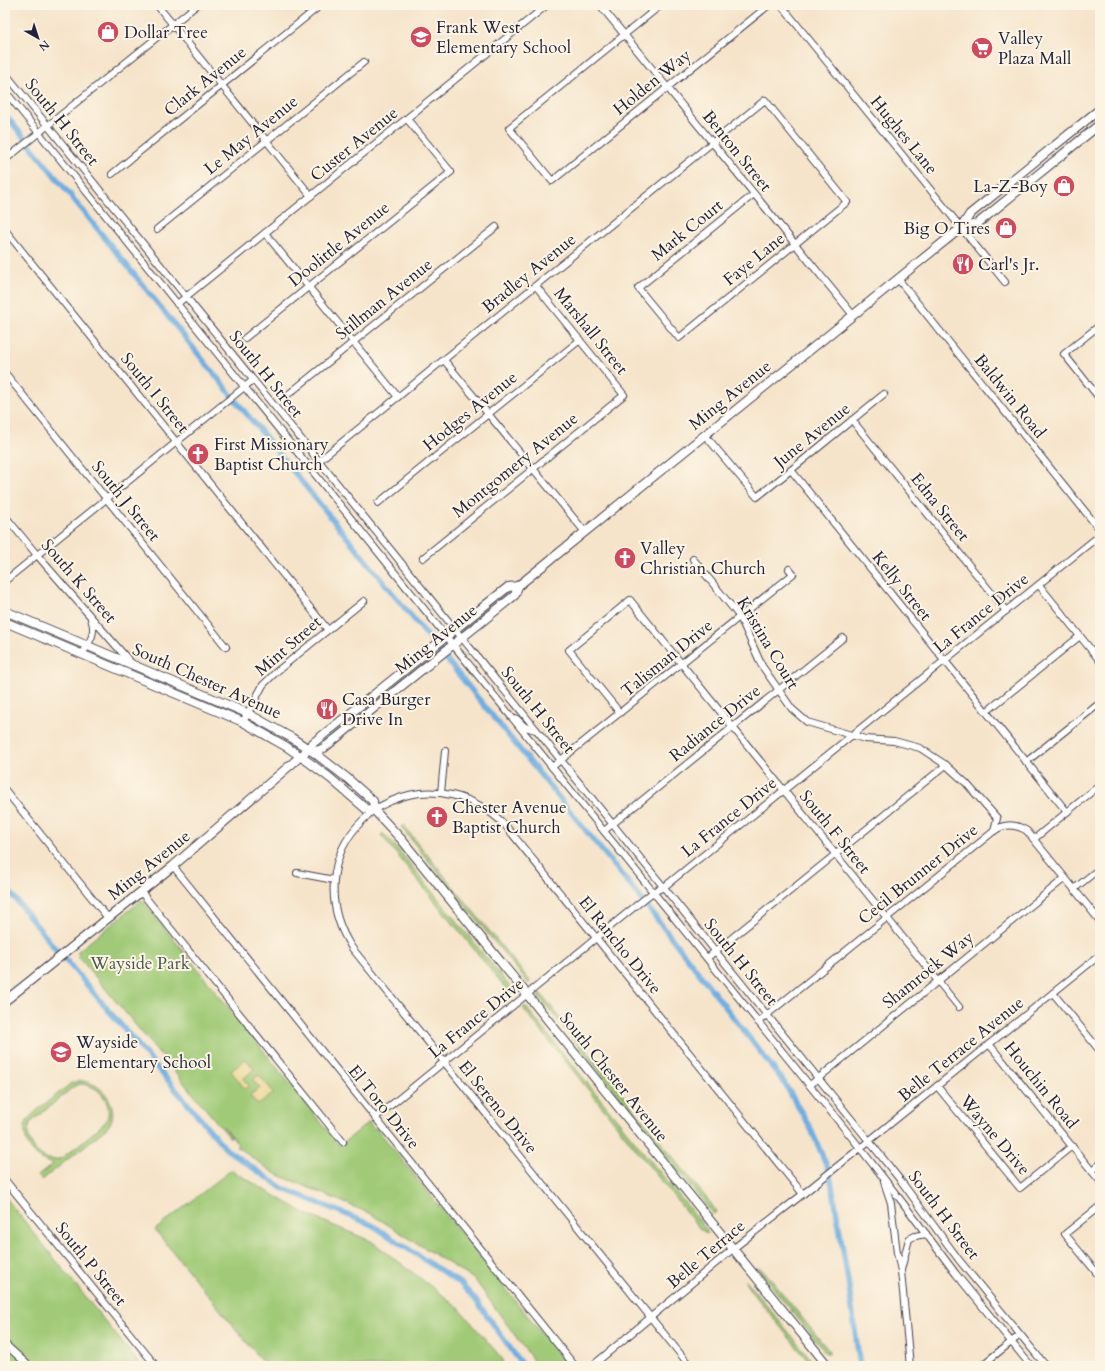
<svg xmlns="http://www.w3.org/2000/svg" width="1105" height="1371" viewBox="0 0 1105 1371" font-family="Cardo,serif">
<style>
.green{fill:#a0ca77;stroke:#617659;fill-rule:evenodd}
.sand{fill:#eeda9e;stroke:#887e6c}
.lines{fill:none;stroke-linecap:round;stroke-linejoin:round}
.canal{stroke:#6eafe2;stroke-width:5.5}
.minor-casing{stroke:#423f50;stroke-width:8}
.major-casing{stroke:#423f50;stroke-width:10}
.minor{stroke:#fff;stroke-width:6}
.major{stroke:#fff;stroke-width:8}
.labels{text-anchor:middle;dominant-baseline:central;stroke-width:4;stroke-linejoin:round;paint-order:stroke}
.poi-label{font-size:17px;fill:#22223b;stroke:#fcf5e5;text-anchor:start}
.street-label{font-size:17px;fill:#22223b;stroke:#fcf5e5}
.park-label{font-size:17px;fill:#48544d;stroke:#fcf5e5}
</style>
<rect width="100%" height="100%" fill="#fcf5e5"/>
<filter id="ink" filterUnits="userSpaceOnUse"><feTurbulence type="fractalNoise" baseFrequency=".025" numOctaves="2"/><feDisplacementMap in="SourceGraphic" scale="8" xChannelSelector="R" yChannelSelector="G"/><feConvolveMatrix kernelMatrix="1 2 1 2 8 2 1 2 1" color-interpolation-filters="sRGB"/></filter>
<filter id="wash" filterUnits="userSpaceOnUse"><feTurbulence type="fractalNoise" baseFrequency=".012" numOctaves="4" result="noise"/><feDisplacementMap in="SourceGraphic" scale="16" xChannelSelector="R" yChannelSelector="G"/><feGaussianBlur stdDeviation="0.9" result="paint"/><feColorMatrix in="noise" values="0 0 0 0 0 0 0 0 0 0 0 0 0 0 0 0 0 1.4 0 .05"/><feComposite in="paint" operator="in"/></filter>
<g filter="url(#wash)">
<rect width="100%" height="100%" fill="#f6e4ca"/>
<g class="green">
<polygon points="403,825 530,981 529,983 528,983 401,827"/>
<polygon points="383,833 397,848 515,993 512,996 381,835"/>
<polygon points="142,900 340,1146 369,1122 373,1128 377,1129 568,1366 537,1366 475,1280 371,1214 274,1173 236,1146 238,1144 223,1126 231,1137 230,1138 78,956 79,955 77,952"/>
<polygon points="541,994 712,1205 716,1212 713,1214 549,1009 538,996"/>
<polygon points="525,1006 706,1229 708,1233 707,1234 699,1228 534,1022 523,1008"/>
<path d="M78,1081c22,-2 46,27 29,47l-65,52 -4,-4 15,-12c-11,-3 -19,-9 -25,-19 -3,-7 -5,-17 -1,-24 5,-9 34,-29 43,-37zM79,1084c19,0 34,17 28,36 -5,6 -42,37 -48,39 -10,3 -21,-4 -26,-12 -5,-8 -6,-15 -3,-24l43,-36z"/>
<polygon points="231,1170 308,1215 371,1241 457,1306 504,1361 497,1366 266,1366 155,1230"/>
<polygon points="5,1197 141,1366 5,1366"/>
<polygon points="759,1268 764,1271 778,1288 829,1351 829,1353 826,1353 758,1269"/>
<polygon points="745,1279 814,1363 813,1365 809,1362 748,1287 745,1280"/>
</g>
<g class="sand">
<polygon points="246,1059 254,1069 243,1079 249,1086 245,1089 231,1071"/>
<polygon points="259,1075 274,1093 258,1105 250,1095 260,1088 253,1080"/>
</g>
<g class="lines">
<g class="canal">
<polyline points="5,114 228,391 635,891 783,1081 810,1127 829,1171 834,1196 848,1280 860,1366"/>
<polyline points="5,886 58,952"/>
<polyline points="65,959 226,1149 282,1188 372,1225 461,1284 475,1299 523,1366"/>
</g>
</g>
</g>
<g filter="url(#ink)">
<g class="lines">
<g class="minor-casing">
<g id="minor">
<polyline points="157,5 311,196"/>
<polyline points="600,5 853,315"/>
<polyline points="661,5 509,128 552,181 769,5"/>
<polyline points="781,5 1005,282"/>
<polyline points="5,73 869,1141 901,1181 959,1260 1046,1366"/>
<polyline points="5,91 853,1139 903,1203 956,1274 1031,1366"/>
<polyline points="5,160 197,5"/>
<polyline points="112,174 316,9 312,5"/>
<polyline points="157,229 364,62"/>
<polyline points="5,230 328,630"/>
<polyline points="265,233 398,397"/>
<polyline points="898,279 1100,530"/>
<polyline points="177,304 547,5"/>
<polyline points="1100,325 1064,354 1100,399"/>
<polyline points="245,338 451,172 407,119"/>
<polyline points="444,360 585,532"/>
<polyline points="5,373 226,647"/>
<polyline points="290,393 496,227"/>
<polyline points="852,420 1006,611"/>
<polyline points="705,435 757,497 791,470 884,394"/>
<polyline points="310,468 765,100 847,202 679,338 638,288 754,194"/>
<polyline points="791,470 1067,812"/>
<polyline points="378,503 580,340"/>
<polyline points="5,516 37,555 132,664"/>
<polyline points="423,558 624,395 536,286"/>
<polyline points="693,559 740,617 762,666 792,709 807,722 865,739 894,741 920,748 946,765 966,783 997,818 994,831"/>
<polyline points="5,581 253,380"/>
<polyline points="1039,585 1100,661"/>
<path d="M82,654c7,-11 15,-21 9,-35"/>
<polyline points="986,712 1080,636"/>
<polyline points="620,713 569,650 630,600 959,1007"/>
<polyline points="517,719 525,727 536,730"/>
<polyline points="243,722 263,685 276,672 364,601"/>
<polyline points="1026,762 1100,703"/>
<polyline points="552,767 793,574 789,569"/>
<polyline points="5,790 108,918"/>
<polyline points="441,793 445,751"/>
<polyline points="604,831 843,638"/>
<polyline points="1034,839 1100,785"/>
<polyline points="173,866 575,1366"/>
<polyline points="297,873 334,880"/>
<polyline points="1074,889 1100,868"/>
<polyline points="141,892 343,1142"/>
<polyline points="707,958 946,765"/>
<polyline points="1053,993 1100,1051"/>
<path d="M758,1022l236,-191c11,-8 22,-7 33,0l73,90"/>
<polyline points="989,1044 1100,1181"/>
<polyline points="810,1085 1065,878"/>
<polyline points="937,1086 1020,1188 1072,1146"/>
<polyline points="375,1118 638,904 653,892 664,887 1100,535"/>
<polyline points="1092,1171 1100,1164"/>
<polyline points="5,1180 156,1366"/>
<polyline points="884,1182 891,1203 897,1253 901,1271 910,1366"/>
<polyline points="1100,1206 1065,1234 1100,1277"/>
<polyline points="901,1270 909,1239 915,1236 926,1234"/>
<polyline points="5,1344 29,1366"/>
<polyline points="592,1366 734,1248 803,1194 1100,955"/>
<path d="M690,1366l-338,-418c-27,-41 -25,-93 11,-128 4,-3 7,-8 11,-10 5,-4 11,-6 17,-9 40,-18 84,-6 114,24l298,369"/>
<polyline points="981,1366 1020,1335"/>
</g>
</g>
<g class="major-casing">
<g id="major">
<polyline points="961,228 977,224 1100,124"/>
<polyline points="5,611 247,713 292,738 316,754 347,778 373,801 374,810"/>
<polyline points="5,622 243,722 287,747 310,763 330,778 366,809 374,810 402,840 828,1366"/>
<polyline points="309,749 317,751 324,748 515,595 518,586 961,228 970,214 1100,109"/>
<path d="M5,1001l168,-135 136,-117 4,-6c65,-51 130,-104 195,-156l10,-1"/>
</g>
</g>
<use href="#minor" class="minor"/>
<use href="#major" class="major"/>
</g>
</g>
<defs>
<g id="shop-disc" transform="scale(1.15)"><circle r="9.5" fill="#d1495b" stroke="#fcf5e5"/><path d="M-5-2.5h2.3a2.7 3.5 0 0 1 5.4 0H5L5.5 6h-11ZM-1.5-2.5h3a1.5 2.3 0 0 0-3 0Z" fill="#fff"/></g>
<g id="school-disc" transform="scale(1.15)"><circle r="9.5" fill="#d1495b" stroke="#fcf5e5"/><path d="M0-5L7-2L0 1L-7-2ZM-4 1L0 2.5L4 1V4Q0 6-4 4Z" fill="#fff"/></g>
<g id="supermarket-disc" transform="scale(1.15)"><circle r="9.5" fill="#d1495b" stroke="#fcf5e5"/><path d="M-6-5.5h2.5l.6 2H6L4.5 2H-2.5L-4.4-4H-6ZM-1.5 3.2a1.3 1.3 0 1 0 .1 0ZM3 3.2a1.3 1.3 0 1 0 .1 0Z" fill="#fff"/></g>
<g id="restaurant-disc" transform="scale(1.15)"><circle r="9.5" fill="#d1495b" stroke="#fcf5e5"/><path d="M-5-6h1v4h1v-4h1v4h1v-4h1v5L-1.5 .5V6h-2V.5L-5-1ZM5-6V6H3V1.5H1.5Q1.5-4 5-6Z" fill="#fff"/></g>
<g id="church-disc" transform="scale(1.15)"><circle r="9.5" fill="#d1495b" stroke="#fcf5e5"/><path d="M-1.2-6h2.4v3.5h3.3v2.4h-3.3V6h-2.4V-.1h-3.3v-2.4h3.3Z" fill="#fff"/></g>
</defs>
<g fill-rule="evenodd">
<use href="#shop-disc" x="108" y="32"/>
<use href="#school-disc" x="421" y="37"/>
<use href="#supermarket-disc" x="982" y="48"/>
<use href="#shop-disc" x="1064" y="186"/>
<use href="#shop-disc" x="1006" y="228"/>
<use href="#restaurant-disc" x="963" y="264"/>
<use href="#church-disc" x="198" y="454"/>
<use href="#church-disc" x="625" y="558"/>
<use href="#restaurant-disc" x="327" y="709"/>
<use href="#church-disc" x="437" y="817"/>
<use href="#school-disc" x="61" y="1052"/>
</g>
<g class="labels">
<g class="poi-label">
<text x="436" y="27">Frank West<tspan x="436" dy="20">Elementary School</tspan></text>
<text x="124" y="32">Dollar Tree</text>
<text x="998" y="38">Valley<tspan x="998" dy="20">Plaza Mall</tspan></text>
<text x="1048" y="186" text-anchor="end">La-Z-Boy</text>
<text x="990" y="228" text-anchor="end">Big O Tires</text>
<text x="978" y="264">Carl's Jr.</text>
<text x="214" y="444">First Missionary<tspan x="214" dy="20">Baptist Church</tspan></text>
<text x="640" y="548">Valley<tspan x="640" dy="20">Christian Church</tspan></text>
<text x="342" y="699">Casa Burger<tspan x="342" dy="20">Drive In</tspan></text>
<text x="452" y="807">Chester Avenue<tspan x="452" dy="20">Baptist Church</tspan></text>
<text x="76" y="1042">Wayside<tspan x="76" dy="20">Elementary School</tspan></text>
</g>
<g class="street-label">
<text transform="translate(205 81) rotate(-39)">Clark Avenue</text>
<text transform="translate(652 82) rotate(-39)">Holden Way</text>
<text transform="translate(62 122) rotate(51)">South H Street</text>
<text transform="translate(251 135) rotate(-39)">Le May Avenue</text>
<text transform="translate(904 135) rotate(51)">Hughes Lane</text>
<text transform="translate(354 144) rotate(-39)">Custer Avenue</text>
<text transform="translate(737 151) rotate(51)">Benton Street</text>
<text transform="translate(687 230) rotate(-39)">Mark Court</text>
<text transform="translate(339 244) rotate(-39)">Doolittle Avenue</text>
<text transform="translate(754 259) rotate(-39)">Faye Lane</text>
<text transform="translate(529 273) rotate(-39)">Bradley Avenue</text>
<text transform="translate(384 299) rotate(-39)">Stillman Avenue</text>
<text transform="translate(591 331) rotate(51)">Marshall Street</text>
<text transform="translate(266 374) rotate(51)">South H Street</text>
<text transform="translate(155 393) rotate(51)">South I Street</text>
<text transform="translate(730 395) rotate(-39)">Ming Avenue</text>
<text transform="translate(1010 396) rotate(51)">Baldwin Road</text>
<text transform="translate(470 411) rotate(-39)">Hodges Avenue</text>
<text transform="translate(812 435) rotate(-39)">June Avenue</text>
<text transform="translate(515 465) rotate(-39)">Montgomery Avenue</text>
<text transform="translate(126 501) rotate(51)">South J Street</text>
<text transform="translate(940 507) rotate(51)">Edna Street</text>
<text transform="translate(79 581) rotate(49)">South K Street</text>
<text transform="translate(902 586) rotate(51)">Kelly Street</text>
<text transform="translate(981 613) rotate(-39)">La France Drive</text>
<text transform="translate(436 639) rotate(-39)">Ming Avenue</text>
<text transform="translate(768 643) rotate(59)">Kristina Court</text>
<text transform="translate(288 646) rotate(-41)">Mint Street</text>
<text transform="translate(667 658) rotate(-39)">Talisman Drive</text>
<text transform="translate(207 681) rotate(24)">South Chester Avenue</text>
<text transform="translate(538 710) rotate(51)">South H Street</text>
<text transform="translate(715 723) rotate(-39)">Radiance Drive</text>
<text transform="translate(729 817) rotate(-39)">La France Drive</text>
<text transform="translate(835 832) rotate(51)">South F Street</text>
<text transform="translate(149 865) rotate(-39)">Ming Avenue</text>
<text transform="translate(918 874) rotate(-39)">Cecil Brunner Drive</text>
<text transform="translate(620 945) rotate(51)">El Rancho Drive</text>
<text transform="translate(741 962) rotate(51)">South H Street</text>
<text transform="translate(928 970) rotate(-39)">Shamrock Way</text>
<text transform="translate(476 1018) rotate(-39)">La France Drive</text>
<text transform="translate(961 1049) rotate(-39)">Belle Terrace Avenue</text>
<text transform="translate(614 1077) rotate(51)">South Chester Avenue</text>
<text transform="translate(1041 1085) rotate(51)">Houchin Road</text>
<text transform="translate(384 1107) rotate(51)">El Toro Drive</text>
<text transform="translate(498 1107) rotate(51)">El Sereno Drive</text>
<text transform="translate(995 1135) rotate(50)">Wayne Drive</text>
<text transform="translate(944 1215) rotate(53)">South H Street</text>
<text transform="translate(706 1254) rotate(-40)">Belle Terrace</text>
<text transform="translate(91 1264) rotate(51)">South P Street</text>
</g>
<g class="park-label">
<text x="140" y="963">Wayside Park</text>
</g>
</g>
<rect width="1105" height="1371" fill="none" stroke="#fcf5e5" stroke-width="20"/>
<g transform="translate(38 38) rotate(141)" stroke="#fcf5e5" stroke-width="3" paint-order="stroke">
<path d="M0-3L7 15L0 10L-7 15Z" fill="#22223b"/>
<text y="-6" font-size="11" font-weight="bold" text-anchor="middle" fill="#22223b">N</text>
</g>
</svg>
